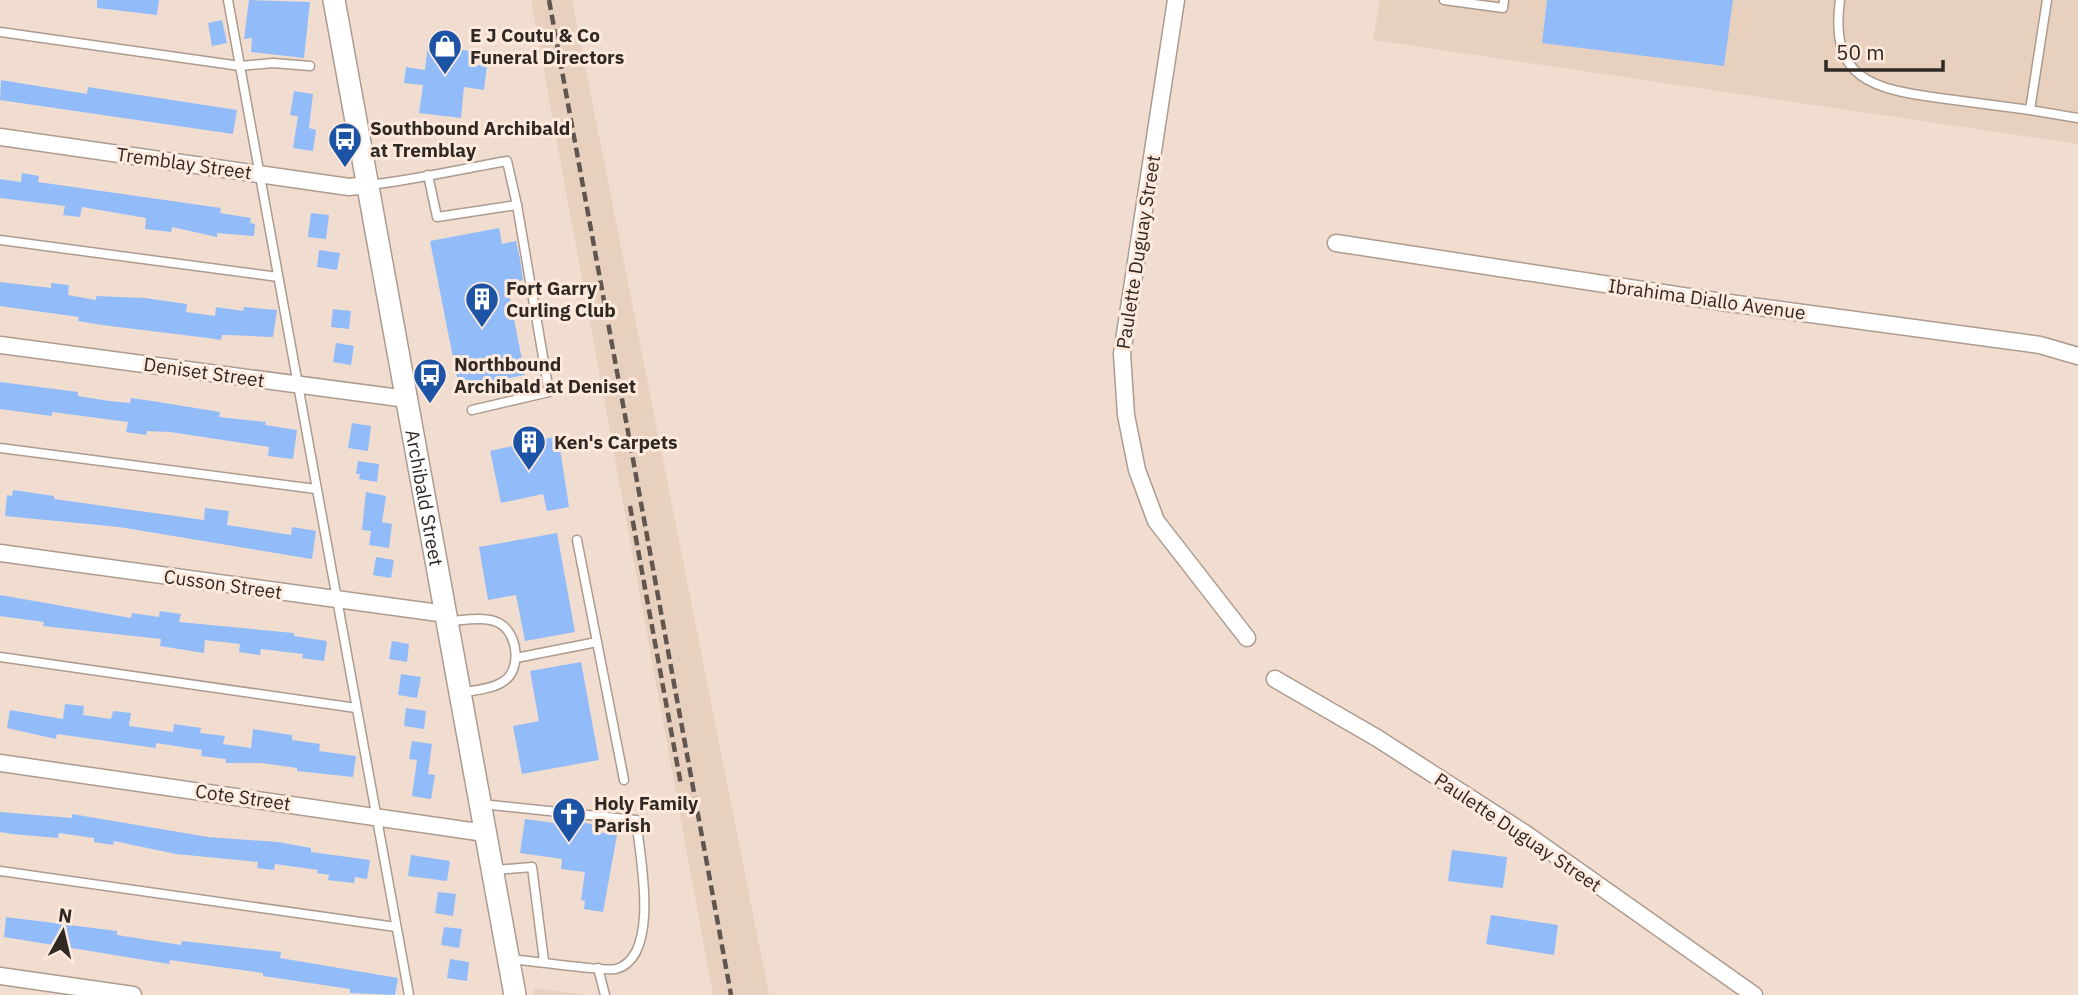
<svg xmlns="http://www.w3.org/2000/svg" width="2078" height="995" viewBox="0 0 2078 995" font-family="'IBM Plex Sans',sans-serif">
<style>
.built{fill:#e8d0be}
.building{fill:#92bbfa}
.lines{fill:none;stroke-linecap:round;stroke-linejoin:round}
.service-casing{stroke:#ac9b8e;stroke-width:11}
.minor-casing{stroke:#ac9b8e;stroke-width:19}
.secondary-casing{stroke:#ac9b8e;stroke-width:24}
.service{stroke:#fff;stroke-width:8}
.minor{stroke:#fff;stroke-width:16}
.secondary{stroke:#fff;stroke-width:21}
.rail{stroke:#60564f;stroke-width:4.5;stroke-dasharray:10 5;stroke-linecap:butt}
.labels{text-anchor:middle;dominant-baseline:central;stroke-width:6;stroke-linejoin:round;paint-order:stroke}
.poi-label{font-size:19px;font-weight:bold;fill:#2f2823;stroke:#fdeadd;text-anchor:start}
.street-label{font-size:19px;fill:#2f2823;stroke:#fdeadd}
</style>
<rect width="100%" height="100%" fill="#f0ddd0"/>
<g class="built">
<polygon points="531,0 572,0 769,995 713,995"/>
<polygon points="1380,0 2078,0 2078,144 1373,40"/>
<polygon points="534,988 586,995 535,995"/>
</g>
<g class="building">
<polygon points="97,0 159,0 157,15 97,8"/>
<polygon points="249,0 310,2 304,58 251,52 252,38 244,39"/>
<polygon points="1547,0 1733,0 1724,66 1542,43"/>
<polygon points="222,20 227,43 212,46 208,23"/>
<polygon points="428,45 470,51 469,64 487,66 484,90 464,87 461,118 419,113 423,85 404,83 406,67 425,70"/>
<polygon points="1,80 87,94 88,87 237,110 233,134 0,100"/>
<polygon points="294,91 313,94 309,128 316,130 313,151 293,148 298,116 290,115"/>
<polygon points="22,173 39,176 38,182 221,208 220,213 251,218 250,223 255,224 254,236 217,233 217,237 172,227 171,232 145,229 146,218 82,207 80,217 63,215 65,206 0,198 0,179 21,182"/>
<polygon points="311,213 329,215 326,239 308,237"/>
<polygon points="499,228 502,244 516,241 520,259 523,280 507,284 525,375 459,388 430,241"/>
<polygon points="319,250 340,253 337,270 317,267"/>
<polygon points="0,282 51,288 51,283 69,285 68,295 96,300 96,296 145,298 187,304 186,312 215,316 216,307 243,311 244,307 277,310 273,337 229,335 222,335 221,340 208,338 102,325 78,321 79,317 0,306"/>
<polygon points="333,309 351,311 349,329 331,327"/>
<polygon points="336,343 354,346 351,365 333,362"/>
<polygon points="0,382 78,392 78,396 109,401 130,403 131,398 152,401 220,412 219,417 266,422 265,425 297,430 293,459 268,456 269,447 170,432 147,431 146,435 126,432 128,422 52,412 52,416 0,409"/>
<polygon points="352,423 371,426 368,451 348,448"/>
<polygon points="558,436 569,507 547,511 543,494 501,503 490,451"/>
<polygon points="358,461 379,464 377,482 359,479 360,474 356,474"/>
<polygon points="13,490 54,496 54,499 204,520 205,508 229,511 227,525 291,535 292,527 316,531 312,559 119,527 5,516 7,495 12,496"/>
<polygon points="366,492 386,496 382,522 392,524 389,548 369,545 371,531 362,530"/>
<polygon points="557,533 575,632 525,641 516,595 488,600 479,547"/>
<polygon points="376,557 394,560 391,578 373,575"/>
<polygon points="0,595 131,618 132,613 159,617 160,611 181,614 179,622 294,633 294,636 327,641 324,661 302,658 303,654 261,649 260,655 239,652 240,644 205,640 204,653 160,646 161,639 43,626 44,622 0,616"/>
<polygon points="392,641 409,644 407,662 389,659"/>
<polygon points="581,662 599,760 522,774 513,726 539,721 530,671"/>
<polygon points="401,674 421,677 417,698 398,695"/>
<polygon points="65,704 84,706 83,715 111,719 113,711 131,713 129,726 173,732 174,724 201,728 200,733 225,736 223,744 251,748 253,729 292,735 292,740 320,744 319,751 356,756 353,777 297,771 297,768 262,763 226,763 226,759 201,756 202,750 156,743 156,748 57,734 56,739 7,728 10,710 63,719"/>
<polygon points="406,708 426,711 424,729 404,726"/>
<polygon points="412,741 432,744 428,774 435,775 431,799 412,796 417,760 409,759"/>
<polygon points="0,812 72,818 72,814 208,837 278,842 311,848 311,852 370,860 367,879 355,877 354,883 328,880 329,875 317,873 318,870 275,864 274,870 257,868 258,862 176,854 114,841 113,845 94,842 94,838 59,833 58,838 12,834 0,832"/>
<polygon points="525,819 569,825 569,821 592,824 592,831 617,835 603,912 584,909 585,901 581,900 585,872 561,869 562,859 520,853"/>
<polygon points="1452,850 1507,857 1503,888 1448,881"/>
<polygon points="411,855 450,861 447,881 408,876"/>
<polygon points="438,892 456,894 453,916 435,913"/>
<polygon points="1491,915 1558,925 1554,955 1486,944"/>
<polygon points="6,917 117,931 117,935 181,945 182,941 281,952 280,958 398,978 395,995 350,993 350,989 263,976 263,973 170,960 169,964 151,961 4,937"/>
<polygon points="444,927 462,929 459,948 441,945"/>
<polygon points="450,959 469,962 467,981 447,978"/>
</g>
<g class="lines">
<g class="service-casing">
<g id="service">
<polyline points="228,0 409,995"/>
<polyline points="1444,0 1503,8 1504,0"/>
<path d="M1840,0c-11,80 34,89 99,98 31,4 61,8 91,12l17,-110"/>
<polyline points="0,32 240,66 273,63 310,66"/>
<polyline points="2030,110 2078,118"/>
<path d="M369,185c46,-5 92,-16 138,-24l10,44 -80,12 -9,-42"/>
<polyline points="0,240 278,277"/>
<polyline points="472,410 549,392 517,205"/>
<polyline points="0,448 316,489"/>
<path d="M450,621c15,-1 36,-5 49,2 19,10 23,46 5,58 -11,8 -29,9 -43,12"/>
<polyline points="597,642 624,780"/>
<polyline points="0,657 356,708"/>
<polyline points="516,658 597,642 577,540"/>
<path d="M482,804l154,16c4,35 25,137 -20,149 -11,3 -88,-9 -107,-10"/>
<polyline points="495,870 532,867 544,961"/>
<polyline points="0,871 396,927"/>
<polyline points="598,968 605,995"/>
</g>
</g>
<g class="minor-casing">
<g id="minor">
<polyline points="1176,0 1122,354 1126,415 1137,470 1156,521 1247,638"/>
<polyline points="0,137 349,187 367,185"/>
<polyline points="1336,243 1722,302 2040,345 2078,356"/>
<polyline points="0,345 407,399"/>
<polyline points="0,553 446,614"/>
<polyline points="1275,679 1377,738 1526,834 1754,995"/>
<polyline points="0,763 485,833"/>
<polyline points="0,976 133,995"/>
</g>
</g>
<g class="secondary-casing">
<g id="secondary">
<path id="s1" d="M334,0l181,995"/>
</g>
</g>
<use href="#service" class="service"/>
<use href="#minor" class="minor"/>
<use href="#secondary" class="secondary"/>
<g class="rail">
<polyline points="549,0 731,995"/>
<polyline points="630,506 681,785"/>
</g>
</g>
<defs>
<g id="shop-pin" transform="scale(1.75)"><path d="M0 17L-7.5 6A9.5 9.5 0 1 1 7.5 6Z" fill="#1c53a5" stroke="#fdeadd"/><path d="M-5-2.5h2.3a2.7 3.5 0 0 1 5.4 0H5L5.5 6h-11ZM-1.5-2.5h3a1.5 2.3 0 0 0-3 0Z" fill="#fff"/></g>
<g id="bus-pin" transform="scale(1.75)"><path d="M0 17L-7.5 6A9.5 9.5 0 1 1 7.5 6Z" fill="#1c53a5" stroke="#fdeadd"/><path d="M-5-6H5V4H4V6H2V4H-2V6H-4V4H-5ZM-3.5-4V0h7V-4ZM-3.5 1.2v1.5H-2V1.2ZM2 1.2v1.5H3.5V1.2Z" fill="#fff"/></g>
<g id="building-pin" transform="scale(1.75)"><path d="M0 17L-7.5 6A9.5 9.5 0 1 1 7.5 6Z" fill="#1c53a5" stroke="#fdeadd"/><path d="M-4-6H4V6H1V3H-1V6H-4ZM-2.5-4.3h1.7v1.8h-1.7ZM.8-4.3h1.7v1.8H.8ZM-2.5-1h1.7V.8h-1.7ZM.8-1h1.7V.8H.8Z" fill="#fff"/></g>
<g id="church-pin" transform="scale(1.75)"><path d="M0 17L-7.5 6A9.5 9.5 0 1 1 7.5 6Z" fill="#1c53a5" stroke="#fdeadd"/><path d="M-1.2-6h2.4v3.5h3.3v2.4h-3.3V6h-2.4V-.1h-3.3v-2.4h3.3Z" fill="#fff"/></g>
</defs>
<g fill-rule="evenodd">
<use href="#shop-pin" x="445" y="46"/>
<use href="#bus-pin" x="345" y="139"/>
<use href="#building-pin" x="482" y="299"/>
<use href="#bus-pin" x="430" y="375"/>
<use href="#building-pin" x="529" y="442"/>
<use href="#church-pin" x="569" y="814"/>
</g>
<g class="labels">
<g class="poi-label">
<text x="470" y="35">E J Coutu &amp; Co<tspan x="470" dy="22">Funeral Directors</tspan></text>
<text x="370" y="128">Southbound Archibald<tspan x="370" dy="22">at Tremblay</tspan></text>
<text x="506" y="288">Fort Garry<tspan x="506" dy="22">Curling Club</tspan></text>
<text x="454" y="364">Northbound<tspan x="454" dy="22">Archibald at Deniset</tspan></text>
<text x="554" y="442">Ken's Carpets</text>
<text x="594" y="803">Holy Family<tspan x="594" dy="22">Parish</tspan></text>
</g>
<g class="street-label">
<text transform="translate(184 163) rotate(8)">Tremblay Street</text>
<text transform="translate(1138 252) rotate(-81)">Paulette Duguay Street</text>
<text transform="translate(1707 299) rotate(8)">Ibrahima Diallo Avenue</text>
<text transform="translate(204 372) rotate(8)">Deniset Street</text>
<text stroke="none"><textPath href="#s1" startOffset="506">Archibald Street</textPath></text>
<text transform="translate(223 584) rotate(8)">Cusson Street</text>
<text transform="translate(243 797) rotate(8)">Cote Street</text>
<text transform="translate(1518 832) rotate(34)">Paulette Duguay Street</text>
</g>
</g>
<g transform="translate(63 932) rotate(8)" stroke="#fdeadd" stroke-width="5" paint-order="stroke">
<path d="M0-5L12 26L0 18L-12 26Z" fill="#2f2823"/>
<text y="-10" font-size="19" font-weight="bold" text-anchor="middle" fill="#2f2823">N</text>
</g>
<path d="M1826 60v10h117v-10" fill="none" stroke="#2f2823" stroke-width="3.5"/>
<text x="1836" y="60" font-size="21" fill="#2f2823" stroke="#fdeadd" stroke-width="5" paint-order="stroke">50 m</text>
</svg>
